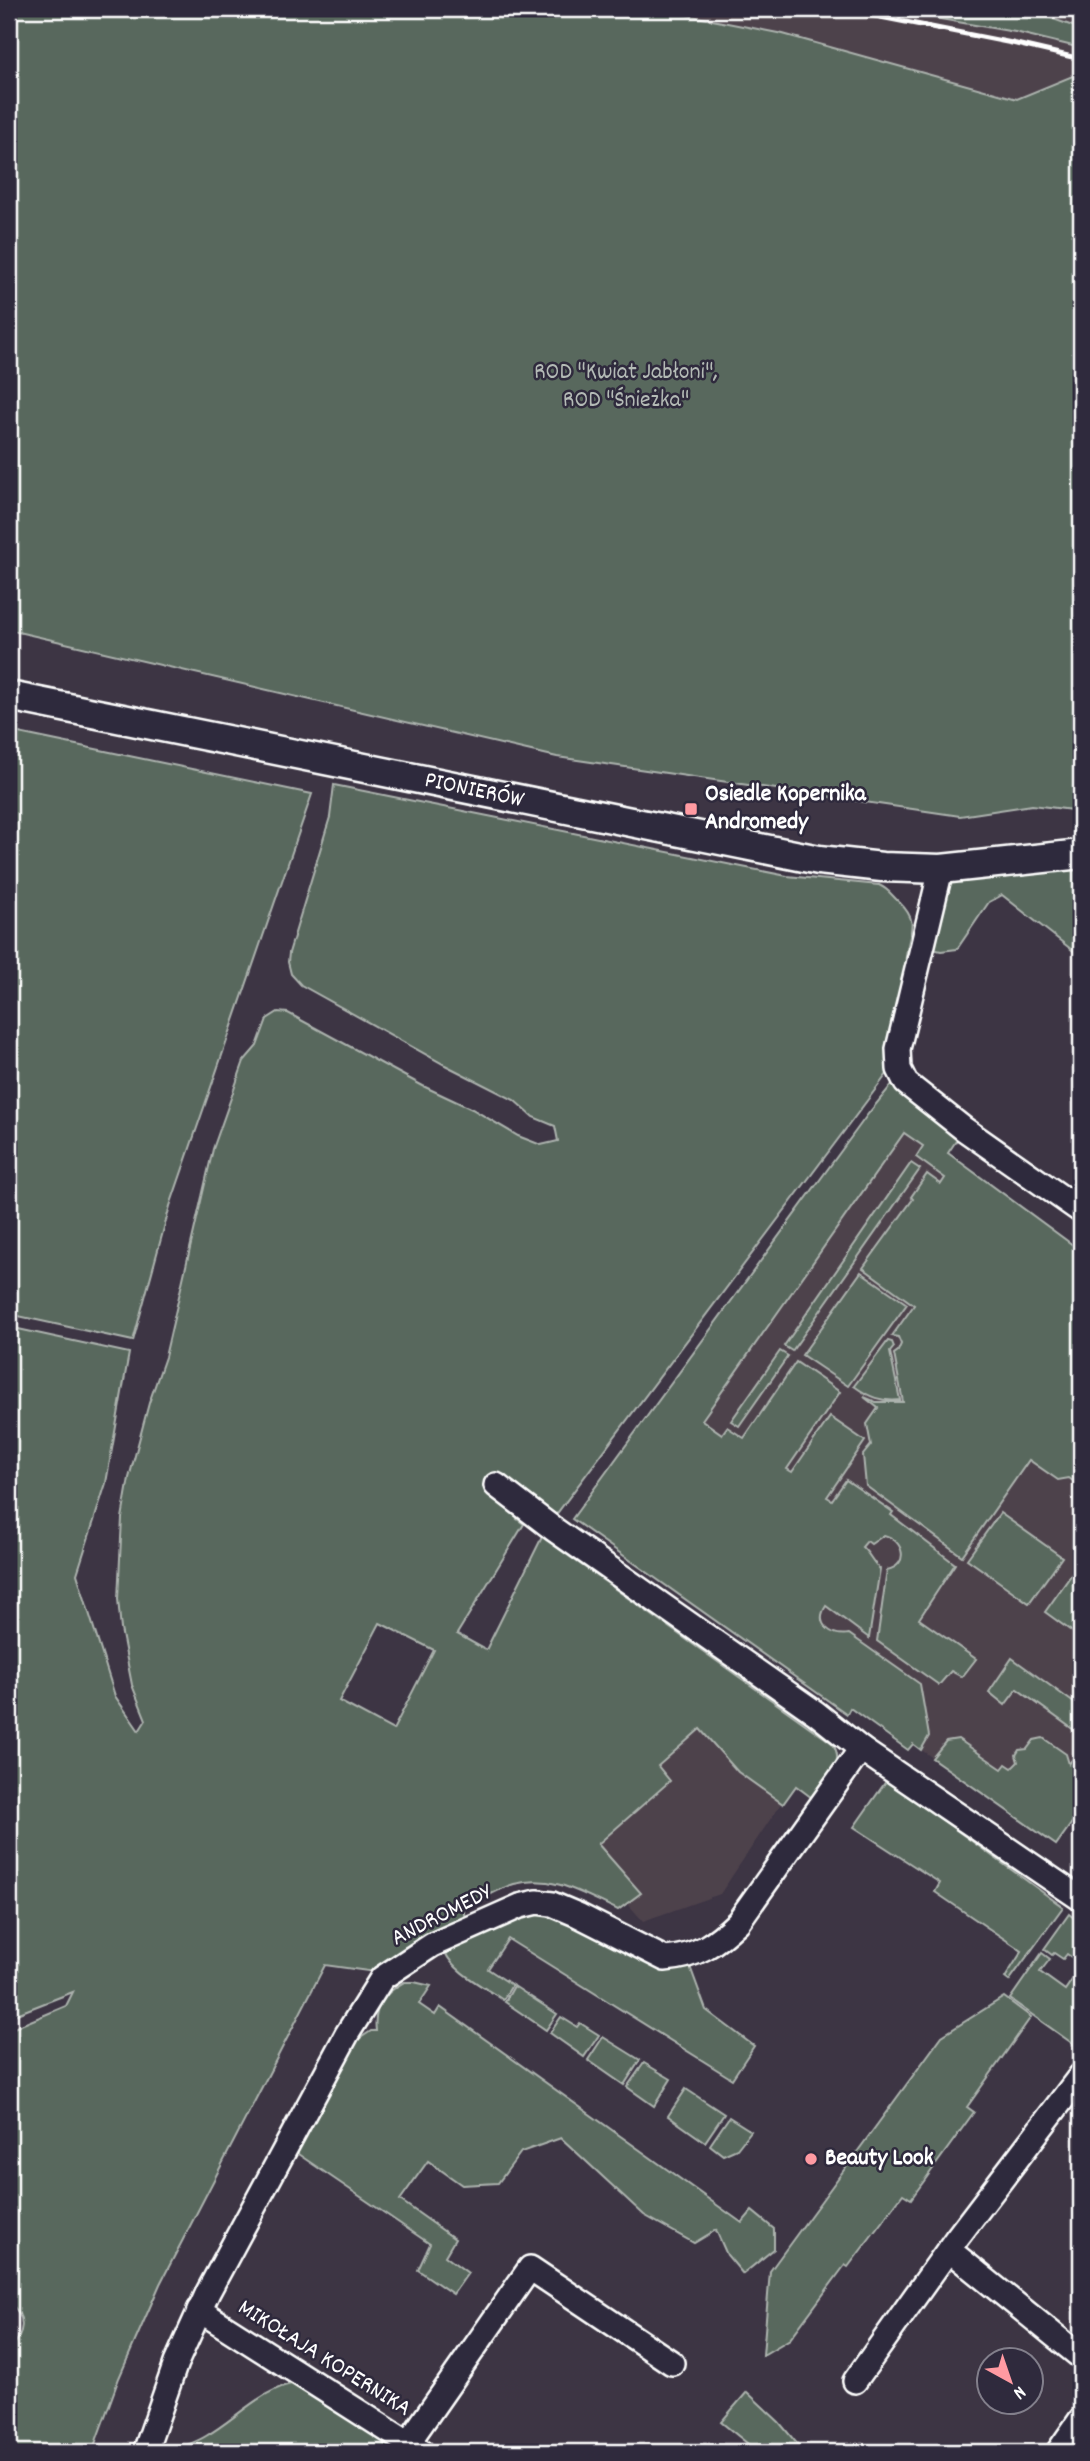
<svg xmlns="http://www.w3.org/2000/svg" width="1090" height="2461" viewBox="0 0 1090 2461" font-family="Dekko,sans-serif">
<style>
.built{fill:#4e424c}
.green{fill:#59675d;stroke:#acb3ae;stroke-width:2;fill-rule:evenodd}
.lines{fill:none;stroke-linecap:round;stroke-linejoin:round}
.minor-casing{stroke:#fff;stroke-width:28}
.tertiary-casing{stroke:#fff;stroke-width:33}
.minor{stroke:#2f2a3d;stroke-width:23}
.tertiary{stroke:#2f2a3d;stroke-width:28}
.rail{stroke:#fff;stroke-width:5}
.poi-dot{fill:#ff9aa2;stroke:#2f2a3d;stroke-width:2.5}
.labels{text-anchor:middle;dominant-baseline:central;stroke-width:5;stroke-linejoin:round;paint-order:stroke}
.park-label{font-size:24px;fill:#b4bbb6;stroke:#2f2a3d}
.street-label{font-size:24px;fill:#fff;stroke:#2f2a3d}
.poi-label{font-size:24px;font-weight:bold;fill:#fff;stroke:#2f2a3d;text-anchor:start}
</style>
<rect width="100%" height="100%" fill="#3d3544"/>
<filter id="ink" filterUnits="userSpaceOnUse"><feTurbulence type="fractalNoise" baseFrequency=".0143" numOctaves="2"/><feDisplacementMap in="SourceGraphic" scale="14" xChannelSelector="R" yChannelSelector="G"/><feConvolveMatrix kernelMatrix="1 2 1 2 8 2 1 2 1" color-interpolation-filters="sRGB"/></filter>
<g filter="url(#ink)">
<g class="built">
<polygon points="656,9 883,9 918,13 1015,32 1081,48 1081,77 1075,75 1017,99 783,34"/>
<polygon points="1026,9 1081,9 1081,29"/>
<polygon points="892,1120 1081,1254 1081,1810 1056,1845 913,1744 908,1750 657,1568 603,1508"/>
<polygon points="701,1650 825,1738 720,1894 643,1921 627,1903 618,1910 566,1886 549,1880 514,1884 464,1908"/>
</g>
<g class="green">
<polygon points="9,9 656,9 783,34 1017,99 1075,75 1081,77 1081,811 1032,805 960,816 557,757 9,630"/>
<polygon points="883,9 1026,9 1081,29 1081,48 1015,32"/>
<polygon points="9,731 312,794 170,1206 133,1341 9,1314"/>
<path d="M334,785l453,91 92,9c10,4 13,11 21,18 20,20 9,28 6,53l8,-11 27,-76 140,-15v103l-79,-62 -13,7 -32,47 -16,2 -27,-6 -25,88 4,33 -341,454 -24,-17 -11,16 7,5 -67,110 29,16 56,-113 290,206c15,20 -6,39 -20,55l-16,-12 -13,18 -45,-32 -38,-43 -42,37 12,15 -72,63 43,49 -23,17c-35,-16 -64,-36 -104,-26 -17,5 -34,17 -50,24v14l-89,50 -50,-7 -165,319 -41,94 -27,74h-83v-102c15,-14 19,-34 0,-47v-273l57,-24 7,-14 -64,25v-690l120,26 -23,130 -29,91 38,122 24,35 7,-11 -14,-35 -11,-56 -3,-30 4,-81 7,-40 20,-75 16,-46 48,-208 31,-88 13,-15 10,-27 11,-7 10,1 135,73 49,23 46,27 23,9 17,-4 -3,-15 -22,-9 -19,-17 -69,-35 -144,-80 -10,-11 -3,-12 1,-9 41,-136zM380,1623l54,27 -41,80 -54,-29z"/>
<path d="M893,1083l71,46 -16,24 133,98v236l-12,-9 -11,2 -29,-20 -67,96 -96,-70 -3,-31 8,-10 -4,-21 11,-16 -14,-11 12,5h27l-9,-48 4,-3 3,-7 -3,-7 -6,-1 22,-31 -51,-37 50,-69 -2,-2 16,-23 14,10 4,-6 -29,-21 7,-11 -19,-13 -202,287 20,14 5,-7 17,11 52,-76 44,30 -53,77 5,3 38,-55 35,24 -38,56 5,3 14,-20 47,32 -2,3 64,49 -36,55 57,40 -14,18 -11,-6 -12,14 -62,-44 10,-71c23,-5 17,-30 -3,-35l-13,9 -4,-3 -5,6c8,7 10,15 18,22l-11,69 -43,-32c-12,18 5,31 23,28l71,50 9,52 -8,14 -8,-6 -5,6 -58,-42 -3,6 -275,-195 296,-405z"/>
<polygon points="911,1163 920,1169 792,1351 784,1346"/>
<polygon points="861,1272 907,1304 848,1386 802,1355"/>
<path d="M888,1341l4,1 2,5 -4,5 10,48c-19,2 -31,-3 -46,-14z"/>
<polygon points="780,1351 788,1356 739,1426 731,1421"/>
<polygon points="1000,1513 1062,1557 1029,1603 967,1559"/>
<polygon points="1081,1561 1081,1638 1045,1612"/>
<polygon points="1012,1658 1081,1708 1081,1735 1017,1689 1005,1705 989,1692"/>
<polygon points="1043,1738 1066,1754 1069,1764 1081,1747 1081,1810 1056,1845 932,1758 946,1741 958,1739 1002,1769 1006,1764 1012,1768 1018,1762 1016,1755 1019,1750 1027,1749 1034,1740"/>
<polygon points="887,1780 1063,1907 1009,1981 1005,1978 1022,1951 935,1892 940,1883 854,1827"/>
<path d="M549,1908l139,53 18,49 48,36 -22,33 -224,-140 -20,30 24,16 -9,15c-18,-13 -49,-27 -58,-48l69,-35z"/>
<polygon points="1069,1914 1081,1924 1081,1964 1067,1954 1063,1959 1054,1953 1052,1955 1044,1949"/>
<polygon points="1042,1953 1050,1959 1040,1972 1065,1990 1081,1967 1081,2040 1076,2046 1010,1999"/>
<path d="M404,1982h10l17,4 -12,18 16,11 5,-8 302,216 10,-12 22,18v20l-31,25 -16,-19 -11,-25 -22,13 -50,-28 -83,-77 -40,14 -23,31 -36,2 -34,-24 -28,39 55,39 -10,17 23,17 -15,21 -35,-24 12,-26 -138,-94 52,-101 27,-18h5c-3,-24 8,-38 28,-49z"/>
<polygon points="514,1986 557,2014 546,2030 505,2002"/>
<polygon points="1004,1997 1031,2017 967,2107 974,2112 911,2199 903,2194 848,2267 845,2265 790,2339 763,2355 770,2271 942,2036"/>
<polygon points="561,2017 577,2027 580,2023 599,2035 584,2057 550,2033"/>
<polygon points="603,2037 640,2060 624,2085 588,2060"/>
<polygon points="644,2063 671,2079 654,2106 627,2087"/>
<polygon points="686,2089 724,2114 705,2142 668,2116"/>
<polygon points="729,2117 751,2131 737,2149 723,2155 710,2145"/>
<path d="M302,2382l101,70h-232c11,-6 24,-9 35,-16 32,-18 57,-50 96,-54z"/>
<polygon points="747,2392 779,2422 804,2452 758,2452 721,2422"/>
</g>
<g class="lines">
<g class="minor-casing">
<g id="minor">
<polyline points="941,869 898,1049 899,1069 906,1083 964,1129 1081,1211"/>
<polyline points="496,1485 555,1530 816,1713 861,1749 1081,1899"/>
<polyline points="949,2250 1081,2357"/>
<polyline points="199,2310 422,2452"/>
<polyline points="855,2381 956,2239 1081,2075"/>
<polyline points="408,2443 530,2268 672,2363"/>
<path d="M145,2452l31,-89 32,-71 139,-258 35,-56 50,-33 88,-39 17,-4 15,2 26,11 87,44c32,-2 51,-16 73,-37l123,-173"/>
<polyline points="1058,2452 1081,2419"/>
</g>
</g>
<g class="tertiary-casing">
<polyline id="tertiary" points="9,696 819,860 882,867 941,869 1081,854"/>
</g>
<use href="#minor" class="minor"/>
<use href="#tertiary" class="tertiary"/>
<g class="rail">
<polyline points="840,9 1012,43 1081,59"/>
<polyline points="1054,9 1081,19"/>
</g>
</g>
</g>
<g class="poi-dot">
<rect x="684" y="802" width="14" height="14" rx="3.5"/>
<circle cx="811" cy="2159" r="7"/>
</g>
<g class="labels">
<g class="park-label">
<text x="626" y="373">ROD "Kwiat Jabłoni",<tspan x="626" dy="28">ROD "Śnieżka"</tspan></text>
</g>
<g class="street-label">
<text transform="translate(474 791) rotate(12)">PIONIERÓW</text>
<text transform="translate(442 1916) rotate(-27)">ANDROMEDY</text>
<text transform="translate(324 2359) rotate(32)">MIKOŁAJA KOPERNIKA</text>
</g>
<g class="poi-label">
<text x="705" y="795">Osiedle Kopernika<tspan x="705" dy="28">Andromedy</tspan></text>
<text x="825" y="2159">Beauty Look</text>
</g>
</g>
<rect width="1090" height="2461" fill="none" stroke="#2f2a3d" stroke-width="35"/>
<rect x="18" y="18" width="1055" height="2426" fill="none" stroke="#fff" stroke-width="2.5" filter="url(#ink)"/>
<g transform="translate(1010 2381) rotate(140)"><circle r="33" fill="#2f2a3d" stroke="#827f8b" stroke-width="2"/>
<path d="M0-5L12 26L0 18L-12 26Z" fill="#ff9aa2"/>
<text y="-10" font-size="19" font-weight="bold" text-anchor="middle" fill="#ffffff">N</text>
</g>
</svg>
